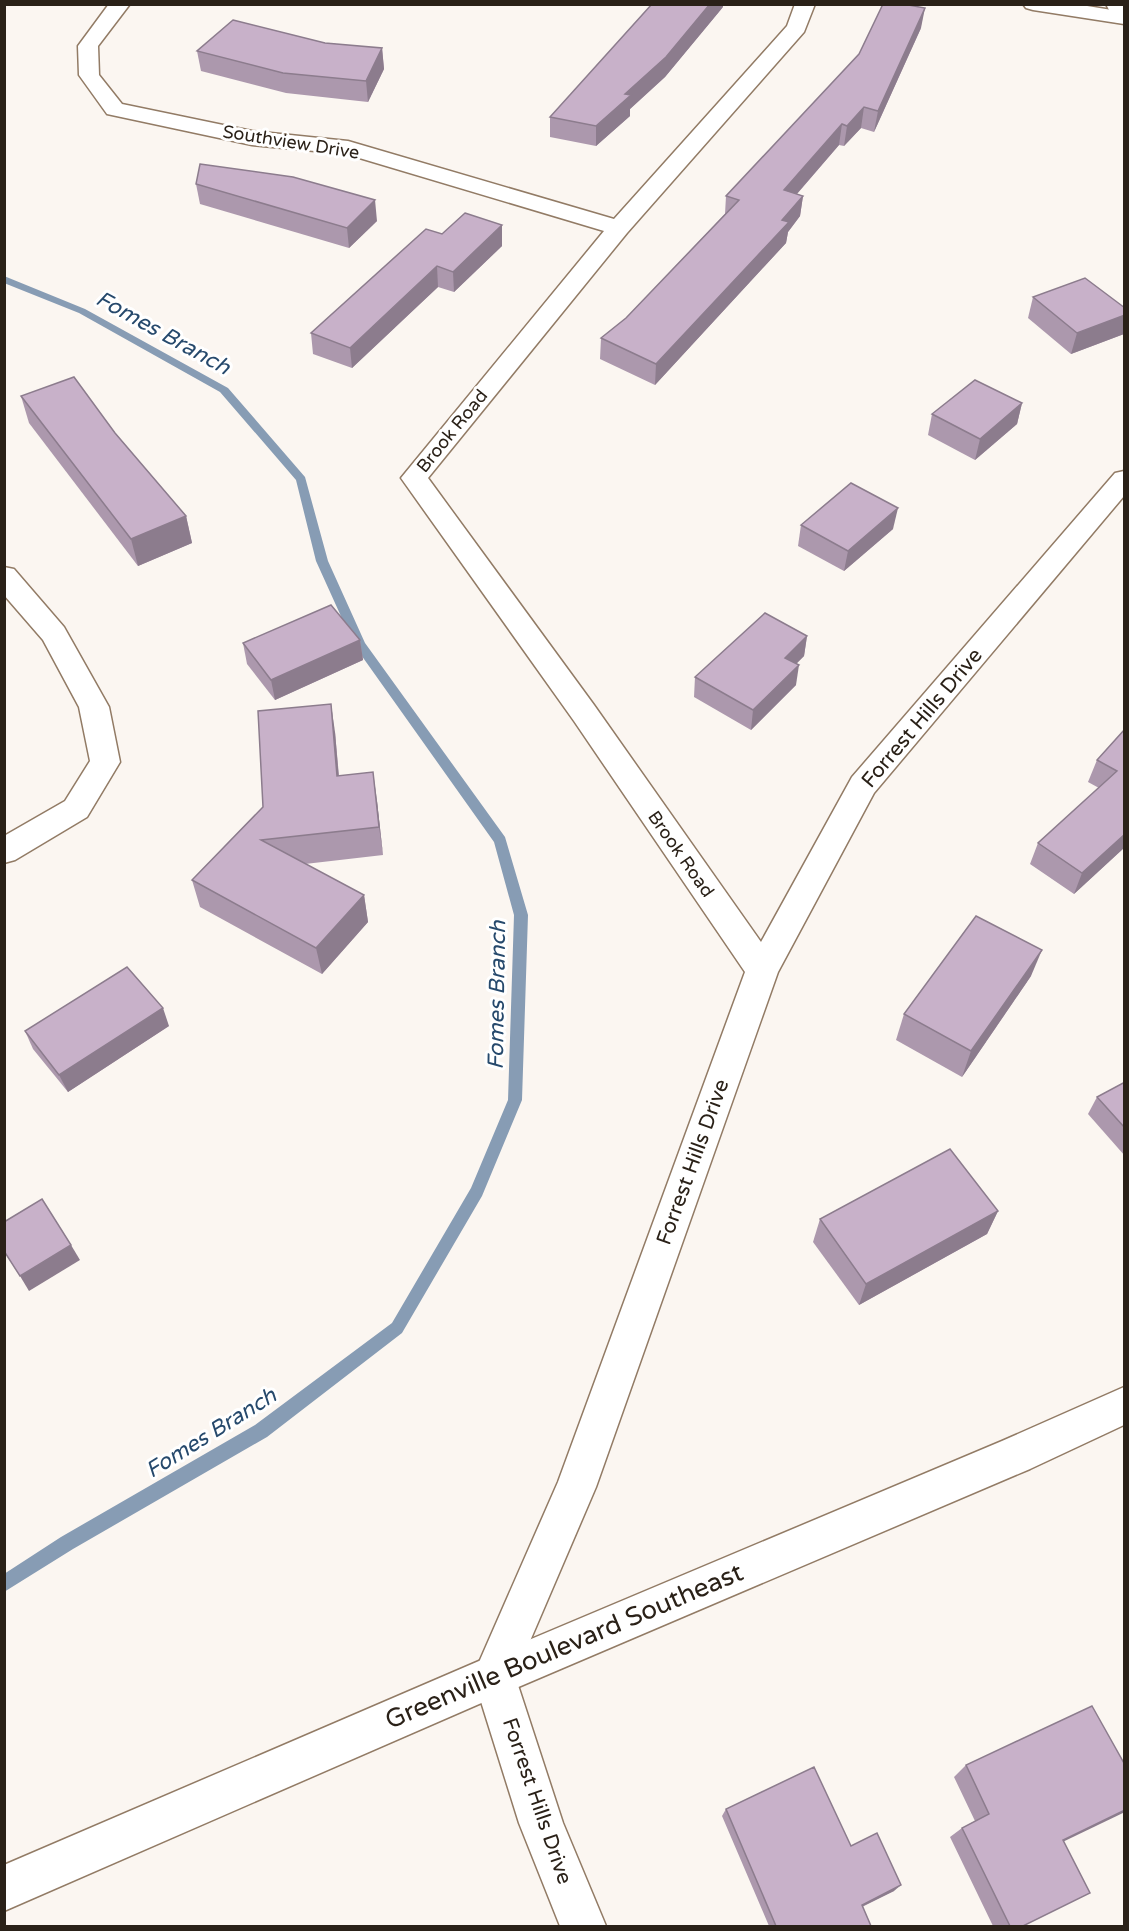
<svg xmlns="http://www.w3.org/2000/svg" width="1129" height="1931" viewBox="0 0 1129 1931" font-family="'Varela Round',sans-serif">
<style>
.lines{fill:none;stroke-linecap:round;stroke-linejoin:round}
.stream{fill:#879cb4;fill-rule:evenodd}
.minor-casing{stroke:#927b65;stroke-width:3}
.major-casing{stroke:#927b65;stroke-width:3}
.highway-casing{stroke:#927b65;stroke-width:3}
.minor{fill:#fff;fill-rule:evenodd}
.major{fill:#fff;fill-rule:evenodd}
.highway{fill:#fff;fill-rule:evenodd}
.wall{fill:#ac98ad}
.shaded-wall{fill:#8c7c8d}
.building{fill:#c8b1c9;stroke:#8c7c8d;stroke-width:1.5}
.labels{text-anchor:middle;dominant-baseline:central;stroke-width:6;stroke-linejoin:round;paint-order:stroke}
.far-street-label{font-size:18px;fill:#2a2118;stroke:#fff}
.street-label{font-size:21px;fill:#2a2118;stroke:#fff}
.water-label{font-size:22px;font-style:italic;fill:#26496c;stroke:#fff}
.near-street-label{font-size:26px;fill:#2a2118;stroke:#fff}
</style>
<rect width="100%" height="100%" fill="#fbf6f1"/>
<g class="lines">
<polygon class="stream" points="4,276 85,309 228,388 305,477 328,561 365,643 505,837 528,915 522,1100 482,1196 402,1333 267,1437 73,1549 4,1592 4,1574 61,1537 255,1425 392,1323 471,1188 508,1100 514,915 494,842 354,645 316,561 296,480 220,392 79,313 4,283"/>
<g class="minor-casing">
<g id="minor">
<polygon points="109,4 130,4 98,46 99,75 122,104 252,131 348,141 614,219 787,26 795,4 815,4 804,32 627,233 428,478 594,705 761,942 852,777 1115,473 1124,471 1124,496 874,793 778,972 596,1487 515,1676 563,1823 606,1926 560,1926 519,1823 473,1676 558,1482 745,972 574,721 401,478 604,231 346,154 252,145 107,114 79,75 78,46"/>
<polygon points="1106,4 1124,4 1124,23 1115,22"/>
<polygon points="4,567 14,569 64,627 109,707 120,762 87,817 15,860 4,863 4,836 65,801 90,761 79,707 43,640 4,595"/>
</g>
</g>
<g class="major-casing">
<polygon id="major" points="1023,4 1075,4 1124,12 1124,24 1033,10 1026,8"/>
</g>
<g class="highway-casing">
<polygon id="highway" points="1124,1387 1124,1425 1030,1469 509,1691 4,1911 4,1865 479,1661 1002,1441"/>
</g>
<use href="#minor" class="minor"/>
<use href="#major" class="major"/>
<use href="#highway" class="highway"/>
</g>
<g class="wall">
<polygon points="723,7 665,77 630,109 630,116 596,146 550,137 550,117"/>
<polygon points="921,28 874,132 861,128 844,146 839,145 797,194 803,196 800,216 788,232 786,243 655,385 600,359 601,338 626,318 725,214 726,196"/>
<polygon points="325,43 382,48 384,69 368,102 286,93 201,71 197,51"/>
<polygon points="196,184 377,221 349,248 200,204"/>
<polygon points="442,234 502,246 454,292 438,287 352,368 313,354 311,333"/>
<polygon points="1033,297 1125,308 1124,334 1071,354 1028,318"/>
<polygon points="21,396 115,433 186,516 192,543 138,566 29,423"/>
<polygon points="1022,403 1017,424 975,460 928,435 932,414"/>
<polygon points="801,525 893,529 844,571 798,546"/>
<polygon points="807,636 804,656 796,664 796,685 751,730 694,697 695,677"/>
<polygon points="360,640 363,660 275,700 247,664 243,643"/>
<polygon points="1125,729 1125,847 1074,894 1030,864 1038,843 1099,788 1088,782 1097,760"/>
<polygon points="335,732 339,776 377,801 383,855 305,864 364,895 368,922 322,974 200,907 192,880"/>
<polygon points="1031,976 962,1077 896,1040 904,1014"/>
<polygon points="169,1026 68,1092 33,1049 25,1031"/>
<polygon points="1125,1082 1125,1156 1088,1114 1097,1097"/>
<polygon points="998,1211 987,1234 859,1305 813,1242 820,1219"/>
<polygon points="966,1765 1064,1842 1023,1926 993,1926 950,1837 962,1828 975,1821 954,1777"/>
<polygon points="726,1809 851,1846 894,1891 862,1907 871,1926 769,1926 722,1816"/>
</g>
<g class="shaded-wall">
<polygon points="710,4 723,4 723,7 665,77 630,109 630,116 596,146 596,126 625,94"/>
<polygon points="925,8 921,28 874,132 878,111"/>
<polygon points="382,48 384,69 368,102 366,81"/>
<polygon points="864,107 861,128 844,146 847,126"/>
<polygon points="842,124 839,145 782,211 784,190"/>
<polygon points="803,196 800,216 788,232 786,243 655,385 656,364"/>
<polygon points="375,200 377,221 349,248 347,228"/>
<polygon points="502,225 502,246 454,292 453,272"/>
<polygon points="437,266 438,287 352,368 350,348"/>
<polygon points="1125,315 1124,334 1071,354 1077,333"/>
<polygon points="1022,403 1017,424 975,460 980,439"/>
<polygon points="898,508 893,529 844,571 848,551"/>
<polygon points="186,516 192,543 138,566 131,539"/>
<polygon points="807,636 804,656 782,678 785,658"/>
<polygon points="360,640 363,660 275,700 271,680"/>
<polygon points="799,665 796,685 751,730 753,710"/>
<polygon points="331,704 335,732 341,804 337,776"/>
<polygon points="373,772 377,801 383,855 379,827"/>
<polygon points="1125,834 1125,847 1074,894 1082,873"/>
<polygon points="364,895 368,922 322,974 316,948"/>
<polygon points="1042,950 1031,976 962,1077 971,1051"/>
<polygon points="163,1008 169,1026 68,1092 59,1075"/>
<polygon points="998,1211 987,1234 859,1305 866,1284"/>
<polygon points="71,1245 80,1260 29,1291 20,1276"/>
<polygon points="1125,1810 1125,1812 1048,1849 1063,1840"/>
<polygon points="901,1885 894,1891 855,1910 862,1905"/>
</g>
<g class="building">
<polygon points="652,4 710,4 666,57 625,94 631,95 596,126 550,117"/>
<polygon points="883,4 903,4 925,8 878,111 864,107 847,126 842,124 784,190 803,196 782,220 789,222 656,364 601,338 626,318 739,200 726,196 859,54"/>
<polygon points="233,20 325,43 382,48 366,81 283,73 197,51"/>
<polygon points="200,164 293,177 375,200 347,228 196,184"/>
<polygon points="465,213 502,225 453,272 437,266 350,348 311,333 426,229 442,234"/>
<polygon points="1085,278 1125,308 1125,315 1077,333 1033,297"/>
<polygon points="74,377 115,433 186,516 131,539 21,396"/>
<polygon points="975,380 1022,403 980,439 932,414"/>
<polygon points="851,483 898,508 848,551 801,525"/>
<polygon points="331,605 360,640 271,680 243,643"/>
<polygon points="765,613 807,636 785,658 799,665 753,710 695,677"/>
<polygon points="331,704 337,776 373,772 379,827 261,840 364,895 316,948 192,880 263,807 258,711"/>
<polygon points="1125,729 1125,834 1082,873 1038,843 1117,771 1097,760"/>
<polygon points="976,916 1042,950 971,1051 904,1014"/>
<polygon points="127,967 163,1008 59,1075 25,1031"/>
<polygon points="1125,1082 1125,1128 1097,1097"/>
<polygon points="950,1149 998,1211 866,1284 820,1219"/>
<polygon points="42,1199 71,1245 20,1276 4,1251 4,1222"/>
<polygon points="1092,1706 1125,1765 1125,1810 1063,1840 1090,1893 1023,1926 1010,1926 962,1828 989,1814 966,1765"/>
<polygon points="814,1767 851,1846 877,1833 901,1885 862,1905 871,1926 776,1926 726,1809"/>
</g>
<g class="labels">
<g class="far-street-label">
<text transform="translate(291 142) rotate(9)">Southview Drive</text>
<text transform="translate(452 431) rotate(-51)">Brook Road</text>
<text transform="translate(681 854) rotate(55)">Brook Road</text>
</g>
<g class="street-label">
<text transform="translate(922 718) rotate(-50)">Forrest Hills Drive</text>
<text transform="translate(693 1162) rotate(-70)">Forrest Hills Drive</text>
<text transform="translate(537 1801) rotate(71)">Forrest Hills Drive</text>
</g>
<g class="water-label">
<text transform="translate(163 333) rotate(29)">Fomes Branch</text>
<text transform="translate(497 995) rotate(-89)">Fomes Branch</text>
<text transform="translate(211 1433) rotate(-32)">Fomes Branch</text>
</g>
<g class="near-street-label">
<text transform="translate(564 1646) rotate(-23)">Greenville Boulevard Southeast</text>
</g>
</g>
<rect width="1129" height="1931" fill="none" stroke="#2a2118" stroke-width="12"/>
</svg>
